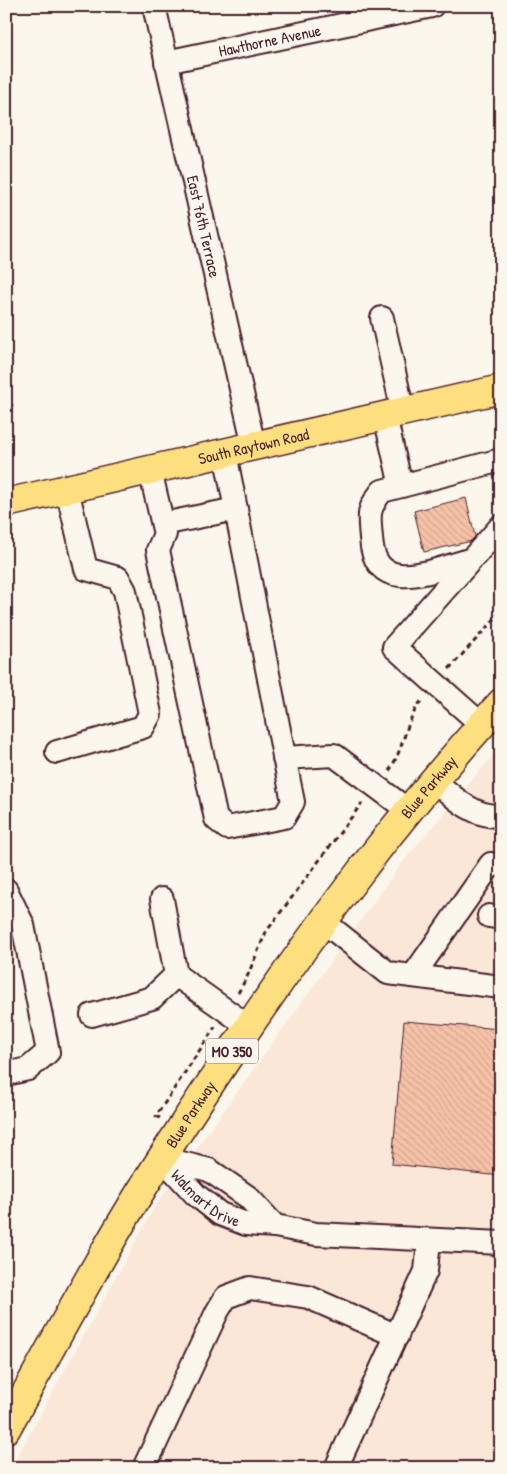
<svg xmlns="http://www.w3.org/2000/svg" width="507" height="1474" viewBox="0 0 507 1474" font-family="'Patrick Hand',sans-serif">
<style>
.built{fill:#fae7d8}
.building{fill:url(#building-back-hatch);stroke:#4a1f2b}
.lines{fill:none;stroke-linecap:round;stroke-linejoin:round}
.minor-casing{stroke:#4a1f2b;stroke-width:26}
.major-casing{stroke:#4a1f2b;stroke-width:31}
.highway-casing{stroke:#4a1f2b;stroke-width:31}
.path{stroke:#4a1f2b;stroke-width:3;stroke-dasharray:5 4;stroke-linecap:butt}
.minor{stroke:#fbf7ec;stroke-width:22}
.major{stroke:#fedf80;stroke-width:28}
.highway{stroke:#fedf80;stroke-width:28}
.labels{text-anchor:middle;dominant-baseline:central;stroke-width:4;stroke-linejoin:round;paint-order:stroke}
.shield{fill:#fbf7ec;stroke:#7f6065;stroke-width:1}
.shield-label{font-size:15px;font-weight:bold;fill:#4a1f2b}
.street-label{font-size:16px;fill:#4a1f2b;stroke:#fbf7ec}
</style>
<defs>
<pattern id="building-back-hatch" width="6" height="6" patternUnits="userSpaceOnUse" patternTransform="scale(1.25)"><rect width="6" height="6" fill="#f6c2a8"/><path d="M-1 5l2 2M0 0l6 6M5-1l2 2" fill="none" stroke="#d4a691"/></pattern>
</defs>
<rect width="100%" height="100%" fill="#fbf7ec"/>
<filter id="ink" filterUnits="userSpaceOnUse"><feTurbulence type="fractalNoise" baseFrequency=".02" numOctaves="2"/><feDisplacementMap in="SourceGraphic" scale="10" xChannelSelector="R" yChannelSelector="G"/><feConvolveMatrix kernelMatrix="1 2 1 2 8 2 1 2 1" color-interpolation-filters="sRGB"/></filter>
<g filter="url(#ink)">
<polygon class="built" points="501,746 501,1468 11,1468 154,1208 402,863"/>
<g class="building">
<polygon points="6,389 13,406 6,407"/>
<polygon points="466,498 476,540 424,552 414,511"/>
<polygon points="404,1021 501,1029 501,1176 392,1164"/>
</g>
<g class="lines">
<g class="minor-casing">
<g id="minor">
<path id="s1" d="M154,6l100,440"/>
<path id="s2" d="M166,62l266,-56"/>
<polyline points="382,318 403,412"/>
<polyline points="385,416 401,486"/>
<polyline points="150,470 165,534 158,550 216,819 227,828 284,817 293,802 225,453"/>
<polyline points="163,524 236,509"/>
<path d="M469,560c-36,10 -95,38 -98,-22 -2,-24 -4,-28 11,-47l119,-31"/>
<polyline points="482,725 394,647 501,526"/>
<polyline points="57,752 143,727 150,714 125,591 118,578 86,569 67,489"/>
<polyline points="284,758 334,755 409,811"/>
<path d="M434,780c18,16 40,38 67,36"/>
<polyline points="6,890 23,925 48,1052 28,1069 6,1074"/>
<polyline points="489,916 501,918"/>
<polyline points="324,922 388,973 501,987"/>
<polyline points="176,975 248,1026"/>
<polyline points="413,976 491,864 501,865"/>
<polyline points="92,1015 152,998 176,975 162,899"/>
<path id="s3" d="M162,1158l34,37 24,19 26,10 29,2 41,8 185,9"/>
<polyline points="162,1158 209,1170 248,1197 275,1226"/>
<polyline points="144,1468 217,1312 226,1297 250,1288 308,1297 397,1336"/>
<polyline points="336,1468 426,1271 429,1240"/>
</g>
</g>
<g class="major-casing">
<g id="major">
<path id="s4" d="M6,503l495,-114"/>
</g>
</g>
<g class="highway-casing">
<g id="highway">
<path id="s5" d="M6,1429c51,-92 100,-185 157,-273 61,-95 125,-189 194,-280 45,-60 94,-117 144,-173"/>
</g>
</g>
<g class="path">
<polyline points="449,669 501,612"/>
<path d="M389,771c16,-24 15,-48 33,-71"/>
<polyline points="238,993 247,977 266,932 362,803"/>
<polyline points="160,1118 156,1116 215,1027"/>
</g>
<use href="#minor" class="minor"/>
<use href="#major" class="major"/>
<use href="#highway" class="highway"/>
</g>
</g>
<g class="labels">
<rect class="shield" x="206" y="1038.5" width="52" height="25" rx="4"/>
<g class="shield-label">
<text x="232" y="1051">MO 350</text>
</g>
<g class="street-label">
<text stroke="none"><textPath href="#s2" startOffset="106">Hawthorne Avenue</textPath></text>
<text stroke="none"><textPath href="#s1" startOffset="226">East 76th Terrace</textPath></text>
<text stroke="none"><textPath href="#s4" startOffset="254">South Raytown Road</textPath></text>
<text stroke="none"><textPath href="#s5" startOffset="770">Blue Parkway</textPath></text>
<text stroke="none"><textPath href="#s5" startOffset="365">Blue Parkway</textPath></text>
<text stroke="none"><textPath href="#s3" startOffset="60">Walmart Drive</textPath></text>
</g>
</g>
<rect width="507" height="1474" fill="none" stroke="#fbf7ec" stroke-width="25"/>
<rect x="12" y="12" width="482" height="1449" fill="none" stroke="#4a1f2b" stroke-width="2" filter="url(#ink)"/>
</svg>
